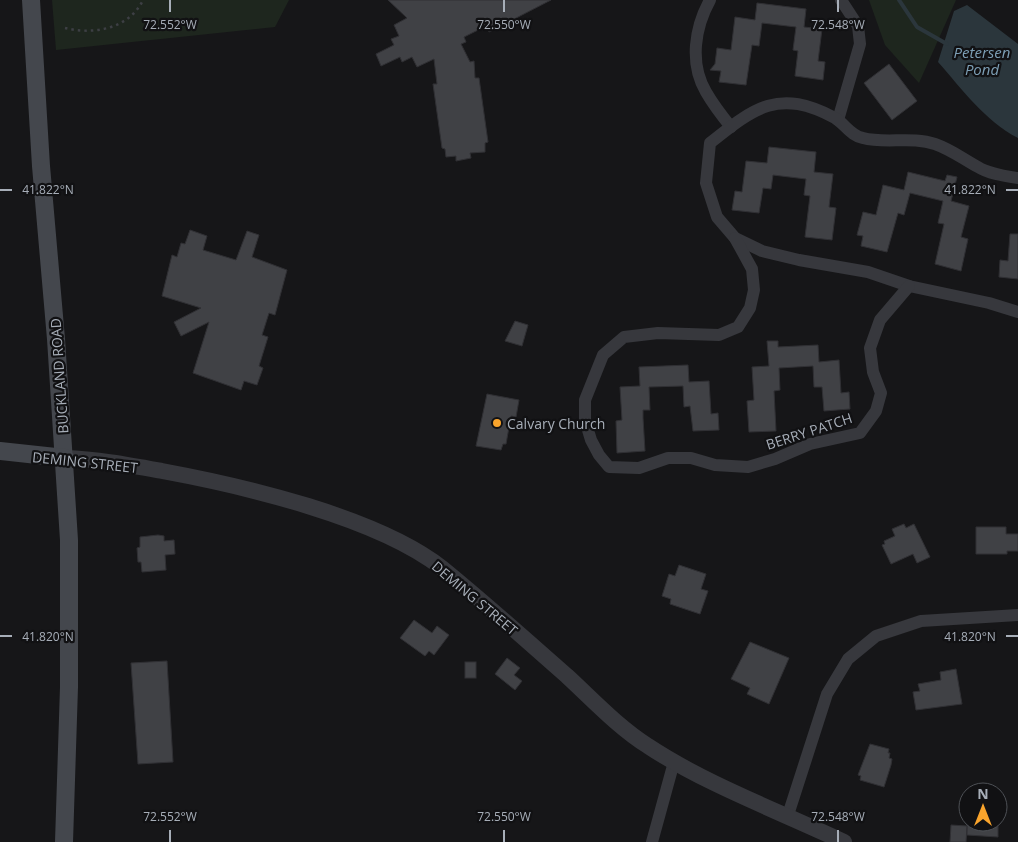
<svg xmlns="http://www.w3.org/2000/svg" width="1018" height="842" viewBox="0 0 1018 842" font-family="'Open Sans',sans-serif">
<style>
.green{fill:#1e261e}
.water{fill:#2b363c}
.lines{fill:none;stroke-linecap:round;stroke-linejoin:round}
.stream{stroke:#2b363c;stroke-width:4}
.building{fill:#404145;stroke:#303034}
.path{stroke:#3d3f44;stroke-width:2.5;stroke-dasharray:2.5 4;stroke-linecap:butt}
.minor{stroke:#37383d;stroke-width:12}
.tertiary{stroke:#37383d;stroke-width:16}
.secondary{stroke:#44474d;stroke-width:18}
.ticks{fill:none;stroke:#a7aeb8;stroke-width:2}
.poi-dot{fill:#f9a42c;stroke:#111113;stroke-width:2}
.labels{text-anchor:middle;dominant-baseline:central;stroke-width:4.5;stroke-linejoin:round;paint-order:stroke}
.street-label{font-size:14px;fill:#a7aeb8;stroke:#111113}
.poi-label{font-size:14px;fill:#a7aeb8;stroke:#111113;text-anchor:start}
.water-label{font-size:15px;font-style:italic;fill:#7d9fb5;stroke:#111113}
.ticks-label{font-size:12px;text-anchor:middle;fill:#a7aeb8;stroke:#111113;stroke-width:4.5;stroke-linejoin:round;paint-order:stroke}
</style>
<rect width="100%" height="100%" fill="#161618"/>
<g class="green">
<polygon points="52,0 289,0 275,27 56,50"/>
<polygon points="869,0 956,0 919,83 885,45"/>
</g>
<path class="water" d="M967,5l51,39v94c-33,-17 -56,-49 -80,-76l16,-51z"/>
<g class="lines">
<polyline class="stream" points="899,0 917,27 947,44"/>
</g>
<g class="building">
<polygon points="388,0 551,0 489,32 486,26 464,37 466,42 461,44 470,62 474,61 475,78 479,78 488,142 485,143 485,152 470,153 471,158 456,161 456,156 446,157 445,149 442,148 433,84 437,84 434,59 417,67 412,57 402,62 400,57 381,66 376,54 394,45 391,39 399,36 394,25 407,18"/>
<polygon points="757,3 806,9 804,27 822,29 818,61 825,62 823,80 795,76 798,51 793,50 796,27 762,23 759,46 752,45 746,85 719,82 721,71 710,70 715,64 717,48 731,50 735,17 755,20"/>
<polygon points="889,64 917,101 892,120 864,83"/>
<polygon points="769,147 816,152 814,172 833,174 829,207 836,208 832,240 805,237 810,196 804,195 806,179 773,175 771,189 763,188 759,213 732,210 735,191 742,192 746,161 767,163"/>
<polygon points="908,172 945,181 947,175 957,177 951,201 969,206 961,237 968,239 961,271 935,264 944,224 938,223 943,201 910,193 904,215 898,213 887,252 861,246 863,236 857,235 863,212 876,215 883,185 904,190"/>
<polygon points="190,230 207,236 203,250 236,260 247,231 259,235 252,257 287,270 275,315 269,313 262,335 268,337 259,366 263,368 257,385 244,381 241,390 193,373 209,322 181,336 174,322 201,308 162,296 172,255 177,257 181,243 185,244"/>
<polygon points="1010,234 1018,234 1018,279 999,277 1000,260 1008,261"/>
<polygon points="515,321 528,325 522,346 505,341"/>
<polygon points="767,341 778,341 778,347 818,345 819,362 839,360 841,393 849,392 850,409 824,411 822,387 814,387 813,366 779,368 780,390 774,391 776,431 749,432 747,401 754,400 752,367 769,366"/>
<polygon points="688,365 689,382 709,381 711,414 718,413 719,430 693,431 690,406 684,407 683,386 649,387 650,410 643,410 643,418 645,451 617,453 616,421 622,420 620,387 640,386 639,367"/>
<polygon points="487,394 519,400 516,417 511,416 506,444 503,444 501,450 476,446"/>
<polygon points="904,524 906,528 914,524 930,557 917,563 913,554 891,564 882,545 885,544 884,541 895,536 892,529"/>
<polygon points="976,527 1006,527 1006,534 1018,534 1018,551 1007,551 1007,554 976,554"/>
<polygon points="158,535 164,536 164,541 174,540 175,554 165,555 166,570 142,572 141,562 138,562 137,548 140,547 140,537"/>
<polygon points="679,565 706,574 701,589 708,591 700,614 670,604 671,599 662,596 669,574 675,576"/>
<polygon points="414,620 432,633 437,626 449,635 434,655 429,651 425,656 400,638"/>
<polygon points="750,642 789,658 769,704 747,694 750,688 731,679"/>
<polygon points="507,658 520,668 514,675 522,681 515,690 495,674"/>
<polygon points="167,661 173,762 138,764 131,663"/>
<rect x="465" y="662" width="11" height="16"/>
<polygon points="956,669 962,704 916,710 913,692 920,691 918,684 941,680 940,672"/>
<polygon points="870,744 889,749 888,753 890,753 889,758 892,759 891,765 884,787 860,780 861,776 858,775"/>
<polygon points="967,822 998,822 998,837 967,835"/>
<polygon points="951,825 967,826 966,842 950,842"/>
</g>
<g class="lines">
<path class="path" d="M65,28c28,7 64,1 78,-28"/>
<g class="minor">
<path d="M710,0c-15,27 -21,63 -4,92 7,12 16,24 25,35"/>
<polyline points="838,120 860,44 858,26 841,0"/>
<path d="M1018,178c-13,-2 -29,-4 -40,-11 -15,-8 -26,-17 -43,-23 -23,-8 -50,0 -72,-6 -12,-2 -18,-14 -28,-20 -56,-30 -80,-11 -125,25l-4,40 11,34 18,21 27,13 37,9 69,12 41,14 80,17 29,9"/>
<polyline points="735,238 752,269 754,290 750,308 738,327 719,335 658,333 624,337 603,355 585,400 585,420 591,440 599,455 609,467 639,468 668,458 691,458 715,465 748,467 775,459 810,444 860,433 876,411 881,393 873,372 870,348 880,320 909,286"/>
<polyline points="788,815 827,694 848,659 876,636 921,621 1018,615"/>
<polyline points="652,842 674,762"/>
</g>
<path class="tertiary" d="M65,458c32,1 64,7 97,13 81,15 215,46 280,97 43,35 84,72 125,108 26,24 51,51 81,70 57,38 133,66 196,96"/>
<g class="secondary">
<polyline points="31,0 41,166 56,339 69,540 69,687 64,842"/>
<polyline points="0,451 65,458"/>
</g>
</g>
<path class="ticks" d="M170,0v12M504,0v12M838,0v12M0,190h12M1006,190h12M0,636h12M1006,636h12M170,830v12M504,830v12M838,830v12"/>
<circle class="poi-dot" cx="497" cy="423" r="5"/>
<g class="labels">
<g class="street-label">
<text transform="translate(59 376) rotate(-94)">BUCKLAND ROAD</text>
<text transform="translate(809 431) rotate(-18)">BERRY PATCH</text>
<text transform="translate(85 462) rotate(6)">DEMING STREET</text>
<text transform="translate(475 598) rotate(40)">DEMING STREET</text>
</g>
<g class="poi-label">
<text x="507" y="423">Calvary Church</text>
</g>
<g class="water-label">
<text x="982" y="52">Petersen<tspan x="982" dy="17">Pond</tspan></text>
</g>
</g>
<g class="ticks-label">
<text x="170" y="29">72.552°W</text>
<text x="504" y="29">72.550°W</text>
<text x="838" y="29">72.548°W</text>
<text x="48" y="194">41.822°N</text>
<text x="970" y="194">41.822°N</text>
<text x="48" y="641">41.820°N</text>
<text x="970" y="641">41.820°N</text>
<text x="170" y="821">72.552°W</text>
<text x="504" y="821">72.550°W</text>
<text x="838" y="821">72.548°W</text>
</g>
<g transform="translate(983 807)"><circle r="24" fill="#111113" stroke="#4d5055"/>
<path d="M0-4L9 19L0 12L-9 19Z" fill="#f9a42c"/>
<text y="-8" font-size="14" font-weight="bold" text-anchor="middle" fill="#a7aeb8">N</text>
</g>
</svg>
